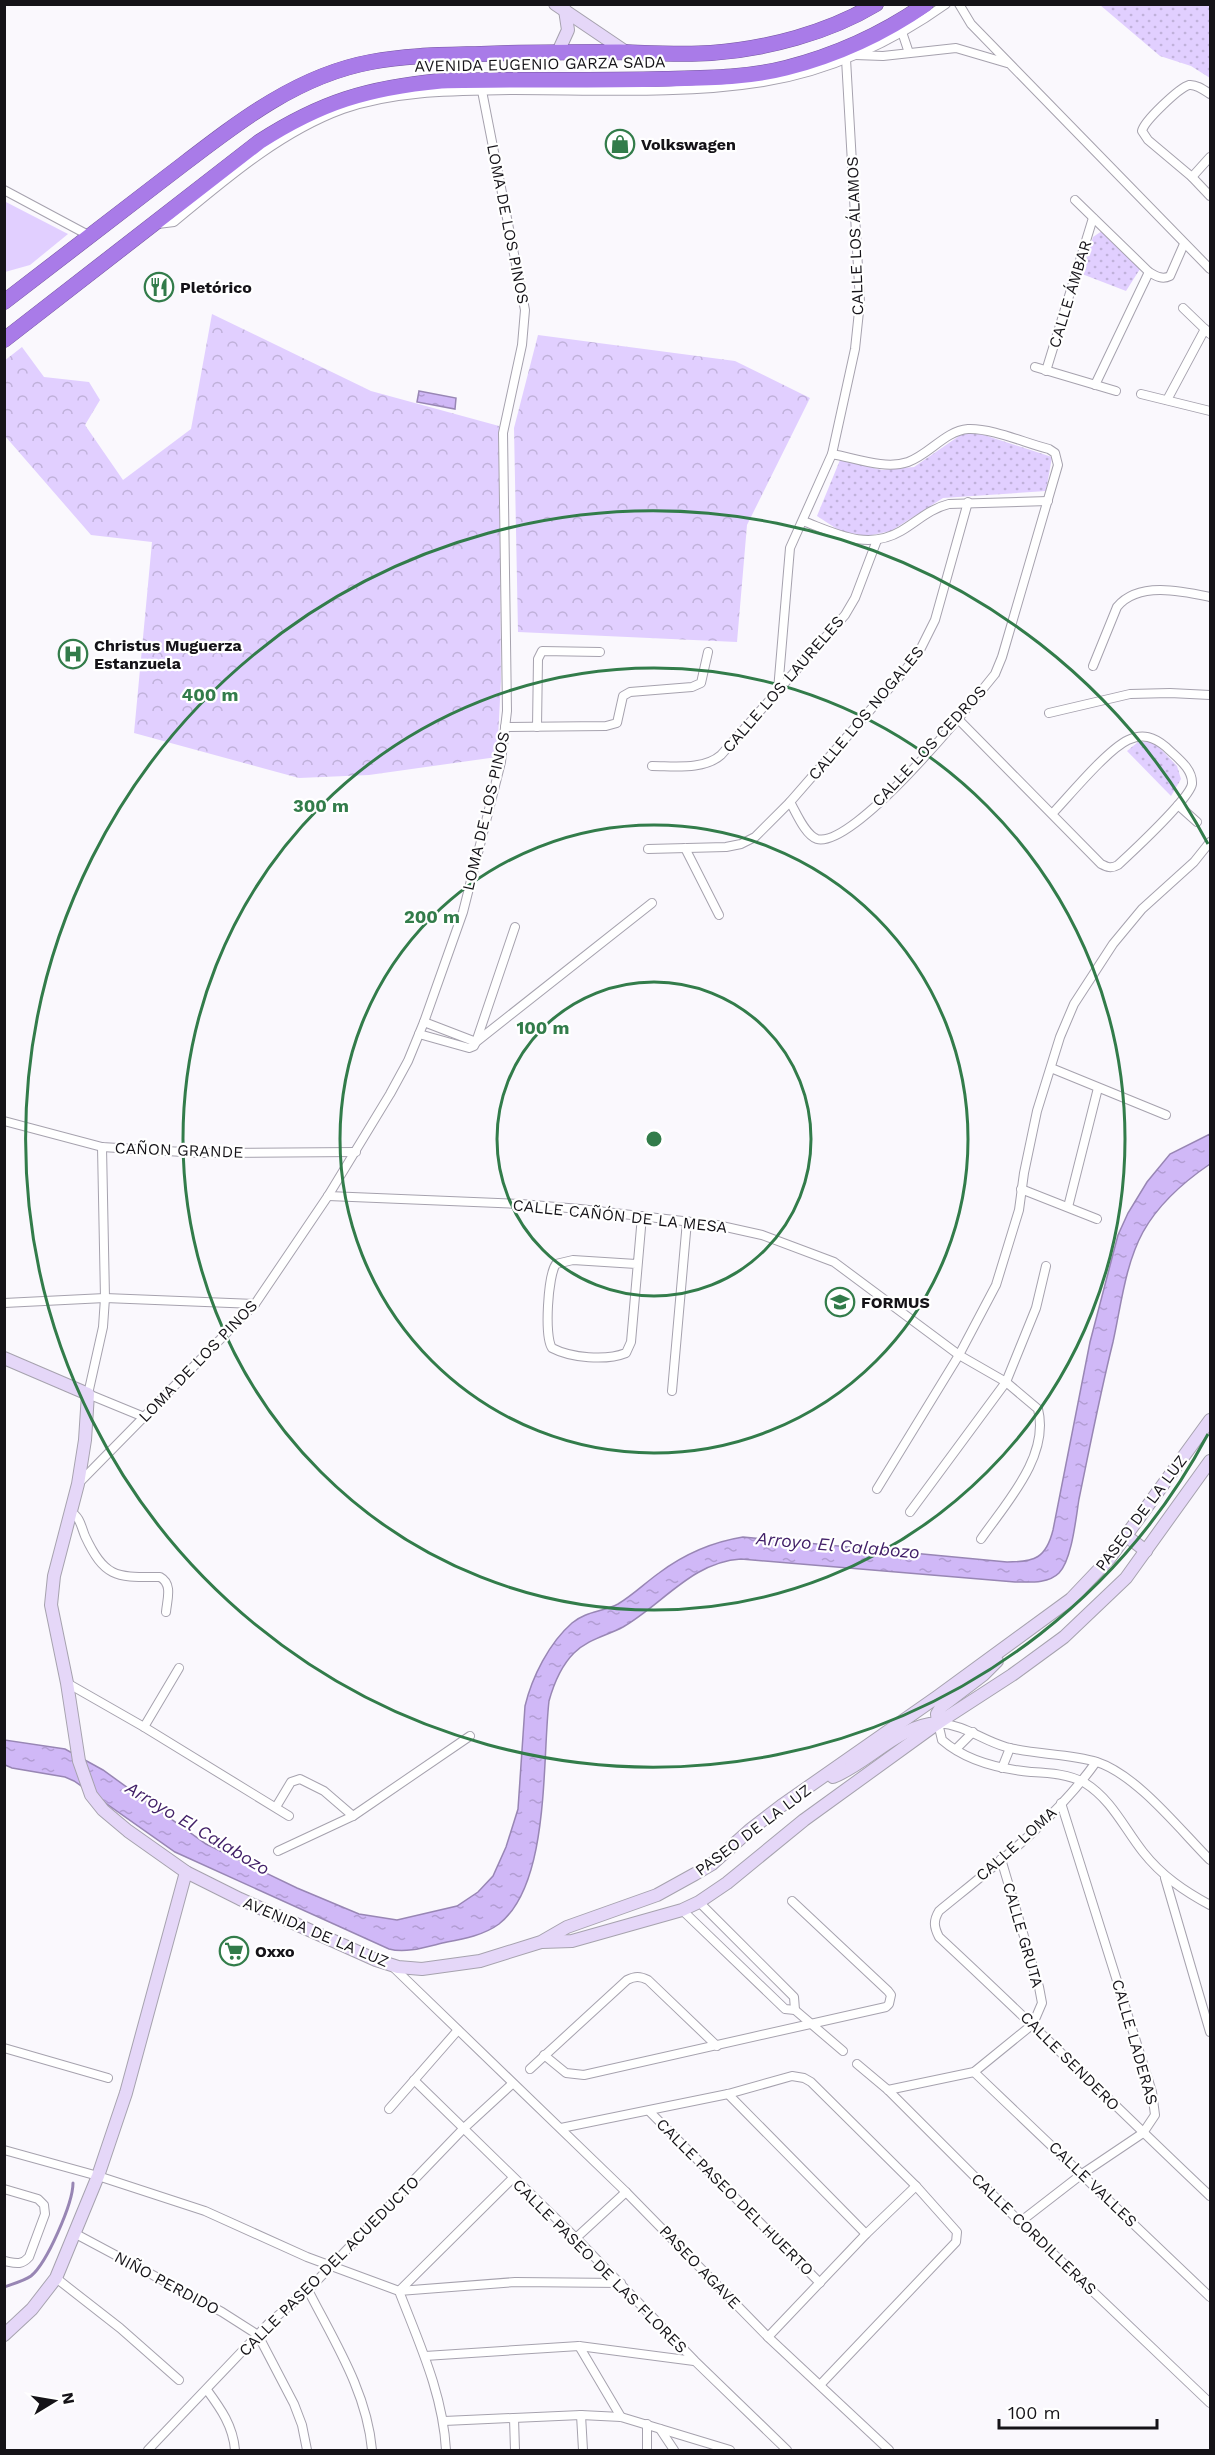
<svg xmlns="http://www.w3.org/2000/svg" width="1215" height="2455" viewBox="0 0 1215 2455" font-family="'Work Sans',sans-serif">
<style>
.grass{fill:#e1cfff}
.forest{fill:url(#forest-crowns)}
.park{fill:url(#park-dots)}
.water{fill:url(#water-ripples);stroke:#9886b4;stroke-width:1.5}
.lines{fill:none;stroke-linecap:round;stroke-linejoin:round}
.stream{stroke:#9886b4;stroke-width:3}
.street-casing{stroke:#a6a2ae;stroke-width:10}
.secondary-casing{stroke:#a6a2ae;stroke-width:14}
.highway-casing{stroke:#75579f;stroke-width:16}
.street{stroke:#fff;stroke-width:8}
.secondary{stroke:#e5d7f8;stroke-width:12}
.highway{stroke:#a97be8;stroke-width:15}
.ring{fill:none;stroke:#327c4a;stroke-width:3}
.labels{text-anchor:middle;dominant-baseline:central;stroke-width:4.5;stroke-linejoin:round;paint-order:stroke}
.street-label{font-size:16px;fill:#151318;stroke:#fff}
.poi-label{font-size:16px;font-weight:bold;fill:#151318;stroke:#fff;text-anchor:start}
.water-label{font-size:18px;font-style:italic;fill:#422068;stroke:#fff}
.centre{fill:#327c4a;stroke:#fff;stroke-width:3}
.ring-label{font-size:18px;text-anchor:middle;font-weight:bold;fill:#327c4a;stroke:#fff;stroke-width:4.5;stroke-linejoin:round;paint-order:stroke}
</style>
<defs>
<pattern id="forest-crowns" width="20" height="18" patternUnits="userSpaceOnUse" patternTransform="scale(1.5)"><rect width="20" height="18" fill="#e1cfff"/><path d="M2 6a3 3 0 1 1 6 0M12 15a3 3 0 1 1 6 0" fill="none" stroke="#c0b1da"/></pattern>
<pattern id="park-dots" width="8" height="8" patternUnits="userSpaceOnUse" patternTransform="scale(1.5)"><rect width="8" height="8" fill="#e1cfff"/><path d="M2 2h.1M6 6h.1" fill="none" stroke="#c0b1da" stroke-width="1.8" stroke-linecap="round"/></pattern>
<pattern id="water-ripples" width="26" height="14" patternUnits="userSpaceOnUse" patternTransform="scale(1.5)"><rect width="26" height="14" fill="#d0b8f7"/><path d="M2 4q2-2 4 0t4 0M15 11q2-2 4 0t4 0" fill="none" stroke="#b29dd3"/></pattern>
</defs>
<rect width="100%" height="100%" fill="#faf8fd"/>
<polygon class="grass" points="4,201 68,234 30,265 5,272"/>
<g class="forest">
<polygon points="212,314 371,391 499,426 501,680 497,757 369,775 299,778 134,733 152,542 91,535 5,436 4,361 22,347 44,377 89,382 100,400 85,425 123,480 191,429"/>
<polygon points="538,335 735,361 810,398 747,525 737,642 518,632 514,428"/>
</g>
<g class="park">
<polygon points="1100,5 1210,5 1210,78 1191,66 1160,56"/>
<polygon points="1102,231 1140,269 1126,291 1082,274 1093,237"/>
<polygon points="962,434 981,434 1052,457 1046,491 943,498 891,531 867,536 840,531 817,516 840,460 882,470 914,467"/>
<polygon points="1138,742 1154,742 1177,766 1181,779 1171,796 1127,751"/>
</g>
<g class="water">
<polygon points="419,391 456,398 455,409 417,402"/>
<path d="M1210,1134v30c-25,17 -52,41 -67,68 -18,33 -22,74 -30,110 -13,52 -23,104 -34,157 -3,18 -7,61 -20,74 -11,11 -30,9 -44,9l-274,-23c-49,3 -78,45 -118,68 -17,9 -35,12 -49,26 -13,13 -20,30 -25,48 -7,61 1,183 -50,223 -15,11 -35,15 -52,18 -18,4 -40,12 -58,7l-214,-97 -101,-71 -9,-4 -53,-9 -7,-3v-25l60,9 38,21 103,74 91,44 62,26 38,6 60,-14 21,-14 15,-16 13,-29 12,-38 7,-103c7,-29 24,-63 47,-83 14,-12 31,-11 46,-19 15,-9 27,-21 41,-31 24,-18 53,-31 84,-36l264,25c28,0 39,-4 46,-32l37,-188 28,-107 10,-22 19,-31 23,-28z"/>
</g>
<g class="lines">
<path class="stream" d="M4,2287c8,-3 20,-6 27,-11 16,-13 42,-73 42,-93"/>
<g class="street-casing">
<g id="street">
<polyline points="959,4 971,24 1210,269"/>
<polyline points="902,32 909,53"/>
<polyline points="855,55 883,56 956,48 1007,63"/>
<path d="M1210,94c-6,-4 -14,-10 -21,-9 -10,3 -45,36 -47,46l6,9 44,37 18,19"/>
<polyline points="1192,177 1210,157"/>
<polyline points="4,190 90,236"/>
<path d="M1075,200l74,72c7,4 13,8 21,4l14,-32"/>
<path d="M158,224l16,-2c52,-43 106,-90 169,-113 54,-19 115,-18 171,-19 82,0 168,5 249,-8 65,-10 130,-40 183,-78"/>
<polyline points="1183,308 1210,334"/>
<polyline points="1035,367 1116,391"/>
<polyline points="1046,371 1093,218"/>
<polyline points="1095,385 1149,272"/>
<polyline points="1141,394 1210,411"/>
<polyline points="1167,400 1205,329"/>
<path d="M803,521c32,12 64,30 98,10 17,-10 28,-22 48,-27l99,-3"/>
<path d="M1093,666l24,-59c21,-26 65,-16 93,-10"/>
<polyline points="778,690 790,548 832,454 855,349 860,302 846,59"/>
<polyline points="1049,713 1130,694 1170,693 1210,695"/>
<path d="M958,719l143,145c6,3 10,5 17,1 13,-12 72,-67 74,-81 1,-16 -16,-27 -26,-37 -12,-10 -23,-14 -38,-7 -21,10 -58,55 -76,74"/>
<polyline points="505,727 606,726 617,723 623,696 630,692 692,687 701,683 708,652"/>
<polyline points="537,727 538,659 542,651 600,652"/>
<path d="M652,766c23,0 52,4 69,-11l124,-140 10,-17 22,-58"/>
<path d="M790,802c6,10 15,33 27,37 37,10 154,-135 178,-165l7,-17 56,-192 -3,-12 -6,-4c-24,-6 -57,-21 -81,-20 -23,2 -38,25 -60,33 -23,8 -53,-4 -76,-8"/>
<polyline points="1178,805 1197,822"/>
<polyline points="685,848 719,915"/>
<polyline points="648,849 726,847 741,844 755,837 790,802 906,669 919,652 935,620 968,502"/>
<polyline points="424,1022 476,1042"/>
<polyline points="419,1034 469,1048 474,1046 476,1042 652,903"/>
<polyline points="476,1042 515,927"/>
<polyline points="1051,1068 1166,1115"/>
<polyline points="4,1121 102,1147 199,1153 356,1152"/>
<polyline points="102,1147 105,1298 103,1327 88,1394 144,1417"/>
<polyline points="1021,1189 1097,1219"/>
<path d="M328,1196l193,8 59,5 137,16 45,10 72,27 125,93 47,27 32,27c12,47 -32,94 -57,130"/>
<polyline points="1068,1207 1098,1088"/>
<path d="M636,1264l-63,-4 -17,4c-8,11 -12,72 -4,84 19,10 54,13 74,5l5,-11 11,-126"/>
<polyline points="4,1303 105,1298 255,1304"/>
<polyline points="672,1391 687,1221"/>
<polyline points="78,1484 255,1304 328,1196 390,1094 408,1061 424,1022 463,912 501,762 507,711 503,433 522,345 525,310 482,91"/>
<polyline points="877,1489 959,1355 996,1285 1019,1210 1024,1173 1037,1111 1060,1037 1074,1004 1113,944 1142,909 1194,862 1210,842"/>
<path d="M71,1512c9,5 10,14 14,24 20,43 32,41 75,41 13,7 7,23 6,35"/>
<polyline points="910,1512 1006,1382 1036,1308 1046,1266"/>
<polyline points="67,1683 144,1727 289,1816"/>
<polyline points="144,1727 179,1668"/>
<polyline points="956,1749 973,1732"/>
<path d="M1096,1762c-41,58 -102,104 -157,149 -6,10 -5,16 0,26 92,85 180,173 271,259"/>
<polyline points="1002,1768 1010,1748"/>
<polyline points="276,1807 291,1782 300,1779 324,1791 353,1816"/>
<polyline points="278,1851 353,1816 470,1736"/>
<path d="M1210,1860c-30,-30 -73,-85 -113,-98 -29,-9 -62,-7 -91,-15 -25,-7 -40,-22 -68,-24l4,17c24,21 58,29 89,32 18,1 38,2 54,11 27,17 39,45 58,69 19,24 41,39 67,53"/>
<polyline points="1165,1878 1210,2032"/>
<polyline points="699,1902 794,1997 795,2010"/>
<polyline points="682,1910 785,2009 795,2010 843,2051"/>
<polyline points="393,1967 626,2192 768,2337 889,2450"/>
<polyline points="4,2048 108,2078"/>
<polyline points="544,2055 566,2073 584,2075 886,2007 889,2004 891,1995 888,1991 792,1901"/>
<polyline points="857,2064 888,2090 1020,2222 1210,2403"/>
<path d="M530,2069l97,-89c8,-4 13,-4 21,0l69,66"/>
<polyline points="974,2072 1210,2297"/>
<polyline points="414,2080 576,2238 695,2361 787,2450"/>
<polyline points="888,2090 974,2072 1033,2024 1042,2003 1039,1987 1001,1859"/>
<polyline points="728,2094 866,2234"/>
<polyline points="389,2109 458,2030"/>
<polyline points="649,2111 820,2283"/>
<polyline points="561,2128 728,2094 792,2076 804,2078 811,2082 916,2186 957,2232 956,2242 820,2385"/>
<path d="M4,2150l94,26 107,35 102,46 92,34c20,52 44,103 47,159"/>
<path d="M4,2189l34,10 6,6 1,9 -16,43c-8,9 -14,6 -25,4"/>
<polyline points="1020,2222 1082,2174 1143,2133 1155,2115 1152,2092 1061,1803"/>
<polyline points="74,2233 222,2312 258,2335 294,2404 302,2425 307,2450"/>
<polyline points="576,2238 626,2192"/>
<polyline points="56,2278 120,2328 179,2380"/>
<path d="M308,2290c26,51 59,102 64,160"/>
<polyline points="399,2291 515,2282 621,2283"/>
<polyline points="399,2291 513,2178"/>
<polyline points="768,2337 866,2234 916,2186"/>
<polyline points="579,2346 621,2417"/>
<polyline points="425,2356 579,2346 694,2361"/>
<path d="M207,2390c14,19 26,36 28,60"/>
<polyline points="581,2415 583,2450"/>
<polyline points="514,2418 515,2450"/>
<polyline points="444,2421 581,2415 621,2417 730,2450"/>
<polyline points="647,2424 647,2450"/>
<polyline points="660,2429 674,2450"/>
<polyline points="148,2450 269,2323 308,2290 463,2129 512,2084"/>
</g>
</g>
<g class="secondary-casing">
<g id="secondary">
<polyline points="555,4 626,52"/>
<polyline points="558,52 568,30 565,10"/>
<polyline points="4,1358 88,1394 85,1440 78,1484 54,1576 51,1605 67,1683 79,1761 91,1795 103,1810 128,1831 186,1872 240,1899 376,1960 398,1967 422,1969 480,1961 541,1942 567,1927 657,1895 695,1874 712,1864 751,1829 781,1806 937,1697 1071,1599 1109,1559 1210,1420"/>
<polyline points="1125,1535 1146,1551"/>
<path d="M833,1777c36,-14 65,-52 105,-54l-1,-9 4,-7 42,-32 14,-14"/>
<polyline points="542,1942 572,1941 682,1910 699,1902 727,1883 804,1820 938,1723 1012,1675 1064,1637 1126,1578 1210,1461"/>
<polyline points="4,2335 32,2309 56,2278 98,2176 126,2093 186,1872"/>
</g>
</g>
<g class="highway-casing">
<g id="highway">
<path d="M4,302c52,-40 104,-80 156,-120 65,-49 129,-105 211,-120 36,-7 73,-7 110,-8 46,-2 92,-2 139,-2 30,1 61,3 91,1 55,-4 117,-20 165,-49"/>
<path d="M4,340l255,-198c62,-40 109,-54 182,-61 74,-2 149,0 223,-2 41,-1 83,-1 122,-11 51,-13 97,-34 140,-64"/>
</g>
</g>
<use href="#street" class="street"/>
<use href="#secondary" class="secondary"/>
<use href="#highway" class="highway"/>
</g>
<g class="ring">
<circle cx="654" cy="1139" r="157"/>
<circle cx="654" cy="1139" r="314"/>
<circle cx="654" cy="1139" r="471"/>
<path d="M1208 1434A628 628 0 1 1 1208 844"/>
</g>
<defs>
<g id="shop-ring" transform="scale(1.5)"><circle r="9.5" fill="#fff" stroke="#327c4a" stroke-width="1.5"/><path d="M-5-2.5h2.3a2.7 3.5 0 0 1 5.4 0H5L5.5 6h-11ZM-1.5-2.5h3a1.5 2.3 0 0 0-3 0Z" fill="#327c4a"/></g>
<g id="restaurant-ring" transform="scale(1.5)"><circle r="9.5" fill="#fff" stroke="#327c4a" stroke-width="1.5"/><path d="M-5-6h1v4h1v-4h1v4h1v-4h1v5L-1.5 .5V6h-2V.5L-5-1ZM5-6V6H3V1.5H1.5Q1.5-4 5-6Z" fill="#327c4a"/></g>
<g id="hospital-ring" transform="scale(1.5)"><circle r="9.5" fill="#fff" stroke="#327c4a" stroke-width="1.5"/><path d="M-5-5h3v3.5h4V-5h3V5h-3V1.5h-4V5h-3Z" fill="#327c4a"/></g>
<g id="school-ring" transform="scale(1.5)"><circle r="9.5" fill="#fff" stroke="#327c4a" stroke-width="1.5"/><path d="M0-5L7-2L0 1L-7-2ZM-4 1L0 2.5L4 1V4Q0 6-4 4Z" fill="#327c4a"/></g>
<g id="supermarket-ring" transform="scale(1.5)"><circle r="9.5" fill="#fff" stroke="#327c4a" stroke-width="1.5"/><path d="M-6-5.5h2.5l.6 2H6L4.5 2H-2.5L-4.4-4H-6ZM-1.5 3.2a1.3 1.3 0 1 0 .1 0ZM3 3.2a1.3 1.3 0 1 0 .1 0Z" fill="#327c4a"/></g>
</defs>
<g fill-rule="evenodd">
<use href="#shop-ring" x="620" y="144"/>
<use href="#restaurant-ring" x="159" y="287"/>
<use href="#hospital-ring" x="73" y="654"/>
<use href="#school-ring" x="840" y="1302"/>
<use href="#supermarket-ring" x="234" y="1951"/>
</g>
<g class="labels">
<g class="street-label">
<text transform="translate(540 64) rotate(-1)">AVENIDA EUGENIO GARZA SADA</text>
<text transform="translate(508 224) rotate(79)">LOMA DE LOS PINOS</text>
<text transform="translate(855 236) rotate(-92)">CALLE LOS ÁLAMOS</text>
<text transform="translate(1070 294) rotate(-73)">CALLE ÁMBAR</text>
<text transform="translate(783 684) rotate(-49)">CALLE LOS LAURELES</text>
<text transform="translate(866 713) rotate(-50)">CALLE LOS NOGALES</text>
<text transform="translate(929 746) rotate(-47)">CALLE LOS CEDROS</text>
<text transform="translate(486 811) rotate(-77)">LOMA DE LOS PINOS</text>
<text transform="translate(179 1150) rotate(2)">CAÑON GRANDE</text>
<text transform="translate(620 1216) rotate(6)">CALLE CAÑÓN DE LA MESA</text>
<text transform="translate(198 1361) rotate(-46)">LOMA DE LOS PINOS</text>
<text transform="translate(1141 1513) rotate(-53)">PASEO DE LA LUZ</text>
<text transform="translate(753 1830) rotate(-37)">PASEO DE LA LUZ</text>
<text transform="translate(1016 1844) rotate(-42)">CALLE LOMA</text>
<text transform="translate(316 1932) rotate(23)">AVENIDA DE LA LUZ</text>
<text transform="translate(1023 1935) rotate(74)">CALLE GRUTA</text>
<text transform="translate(1135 2042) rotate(74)">CALLE LADERAS</text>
<text transform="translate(1070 2061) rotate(45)">CALLE SENDERO</text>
<text transform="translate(1093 2184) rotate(44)">CALLE VALLES</text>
<text transform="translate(735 2197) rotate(45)">CALLE PASEO DEL HUERTO</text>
<text transform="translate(1034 2234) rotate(44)">CALLE CORDILLERAS</text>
<text transform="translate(329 2266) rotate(-45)">CALLE PASEO DEL ACUEDUCTO</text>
<text transform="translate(600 2266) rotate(45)">CALLE PASEO DE LAS FLORES</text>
<text transform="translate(700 2267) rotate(46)">PASEO AGAVE</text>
<text transform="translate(167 2283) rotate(28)">NIÑO PERDIDO</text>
</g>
<g class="poi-label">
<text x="641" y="144">Volkswagen</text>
<text x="180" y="287">Pletórico</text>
<text x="94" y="645">Christus Muguerza<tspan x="94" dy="18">Estanzuela</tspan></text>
<text x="861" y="1302">FORMUS</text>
<text x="255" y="1951">Oxxo</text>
</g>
<g class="water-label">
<text transform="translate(838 1545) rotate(5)">Arroyo El Calabozo</text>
<text transform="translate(198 1828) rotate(31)">Arroyo El Calabozo</text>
</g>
</g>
<circle cx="654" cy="1139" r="9" class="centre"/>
<g class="ring-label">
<text x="210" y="701">400 m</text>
<text x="321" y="812">300 m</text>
<text x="432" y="923">200 m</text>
<text x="543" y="1034">100 m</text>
</g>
<rect width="1215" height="2455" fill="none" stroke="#151318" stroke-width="12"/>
<g transform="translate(54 2401) rotate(79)" stroke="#ffffff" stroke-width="4.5" paint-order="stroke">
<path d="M0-4.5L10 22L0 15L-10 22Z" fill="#151318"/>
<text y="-9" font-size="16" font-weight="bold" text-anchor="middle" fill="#151318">N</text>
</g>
<path d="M999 2419v9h158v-9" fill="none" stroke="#151318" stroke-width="3"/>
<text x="1008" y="2419" font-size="18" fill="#151318" stroke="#ffffff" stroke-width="4.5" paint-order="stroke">100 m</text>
</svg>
